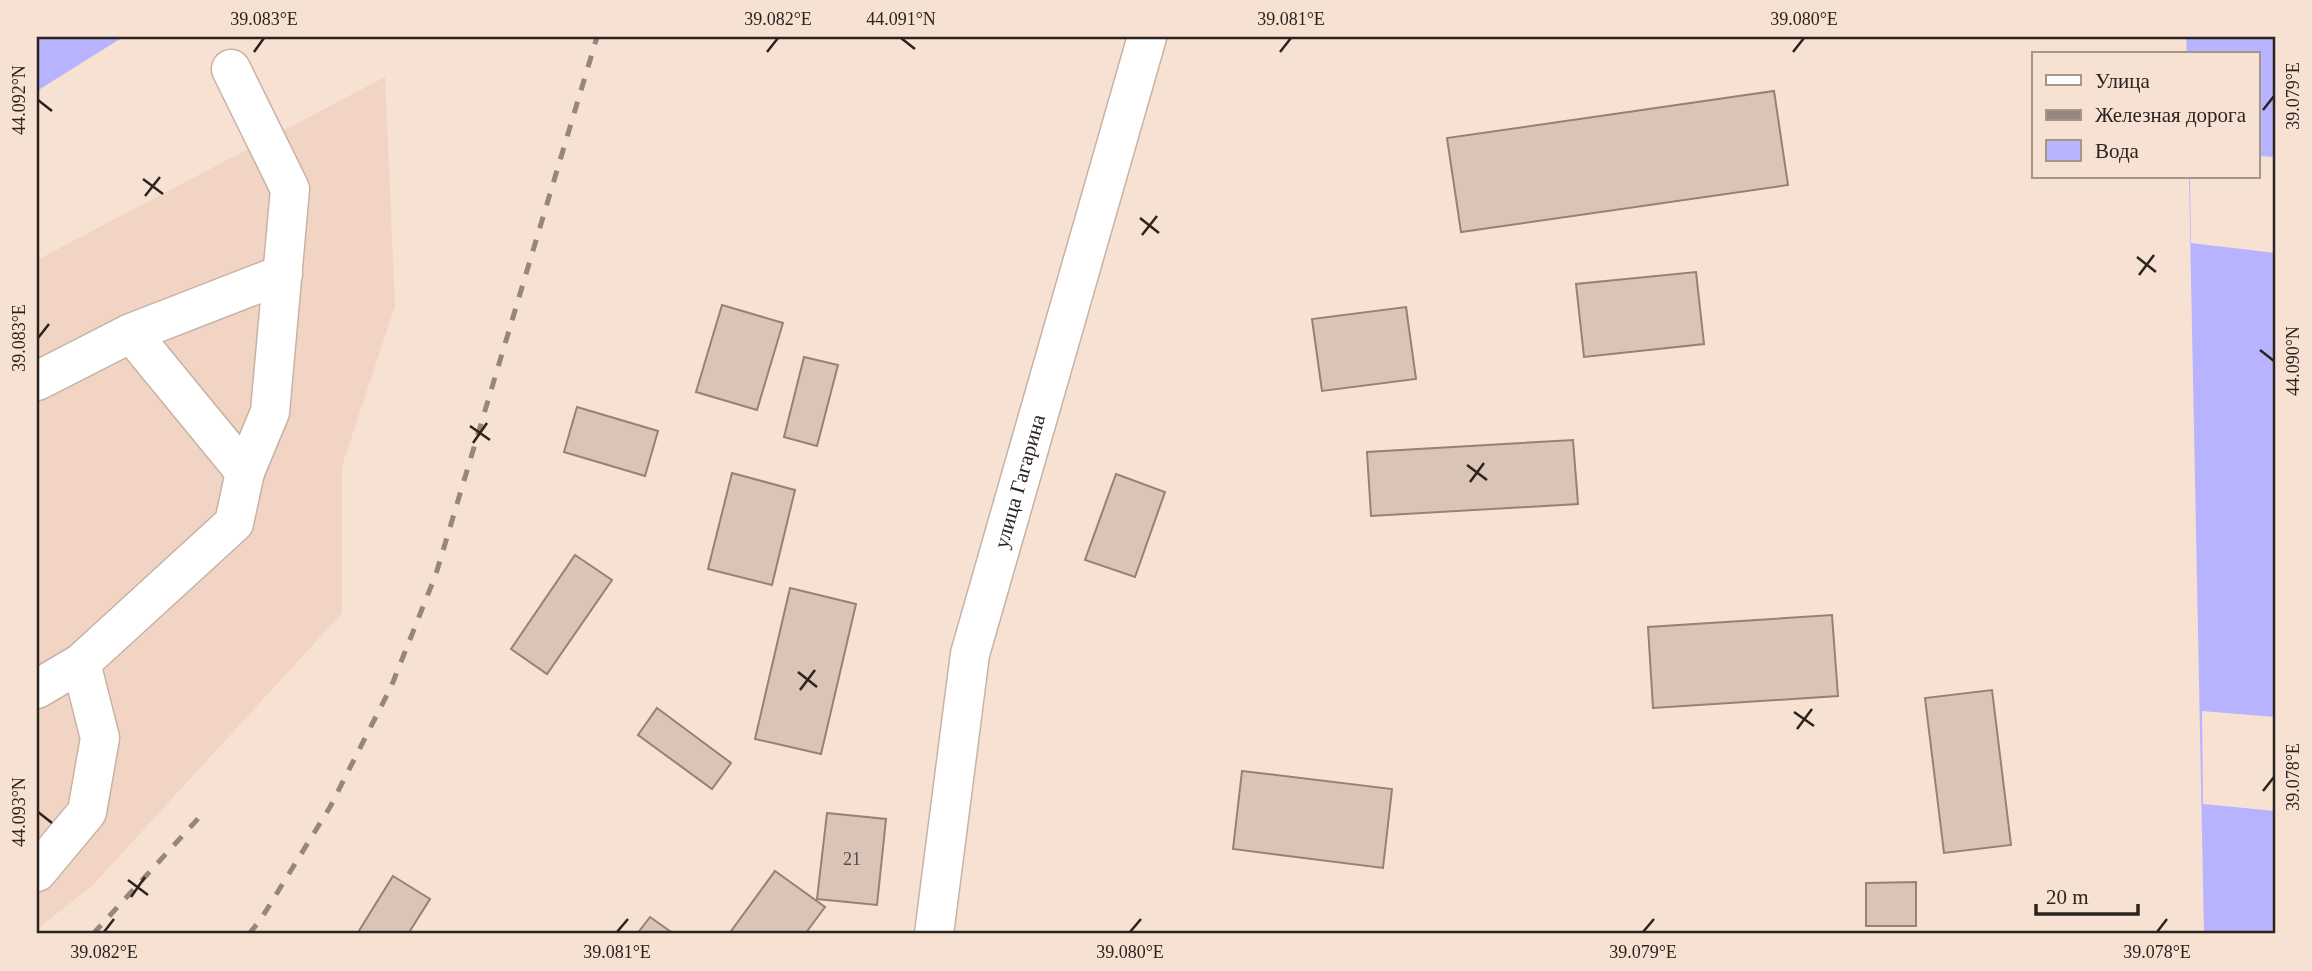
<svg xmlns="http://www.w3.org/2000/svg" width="2312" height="971" viewBox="0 0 2312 971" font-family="'Times New Roman',serif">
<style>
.built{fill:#f1d4c3}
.water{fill:#b8b3fe}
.pier{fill:#f7e1d3}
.building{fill:#dac4b7;stroke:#958175;stroke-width:2}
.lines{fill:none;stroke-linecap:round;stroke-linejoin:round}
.minor-casing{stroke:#c7b2a5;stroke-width:41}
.minor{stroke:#fff;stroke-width:38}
.rail{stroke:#96867d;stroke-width:5;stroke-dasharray:12 12;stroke-linecap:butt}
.ticks{fill:none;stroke:#2b231e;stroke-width:2.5}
.labels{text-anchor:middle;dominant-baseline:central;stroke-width:7;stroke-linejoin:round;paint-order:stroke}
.number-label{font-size:18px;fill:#574b44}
.street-label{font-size:21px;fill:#2b231e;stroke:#f7e1d3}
.neatline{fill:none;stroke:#2b231e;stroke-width:2.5}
.ticks-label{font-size:18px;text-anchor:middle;fill:#2b231e}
</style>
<rect width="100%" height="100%" fill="#f7e1d3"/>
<polygon class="built" points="385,77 395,306 342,466 342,613 92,886 37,929 37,260"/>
<g class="water">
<polygon points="37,37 123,37 37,91"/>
<polygon points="2186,37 2275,37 2275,934 2204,934 2189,177 2258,177 2258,54 2187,54"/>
</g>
<g class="pier">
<polygon points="2258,156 2275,157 2275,253 2191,243 2190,177 2258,177"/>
<polygon points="2202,711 2275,717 2275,811 2203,804"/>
</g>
<g class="building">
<polygon points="1774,91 1788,185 1461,232 1447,138"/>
<polygon points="1696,272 1704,344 1584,357 1576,284"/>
<polygon points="722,305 783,323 757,410 696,392"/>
<polygon points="1406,307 1416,379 1322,391 1312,319"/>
<polygon points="804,357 838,365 817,446 784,437"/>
<polygon points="577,407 658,431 645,476 564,452"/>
<polygon points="1573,440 1578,504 1371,516 1367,452"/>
<polygon points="732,473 795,490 772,585 708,569"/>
<polygon points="1116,474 1165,492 1135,577 1085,560"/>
<polygon points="575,555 612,580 547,674 511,649"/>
<polygon points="790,588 856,604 821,754 755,739"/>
<polygon points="1832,615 1838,696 1653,708 1648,627"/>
<polygon points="1992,690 2011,845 1944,853 1925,698"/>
<polygon points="657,708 731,763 712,789 638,735"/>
<polygon points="1242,771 1392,789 1383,868 1233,849"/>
<polygon points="827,813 886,819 877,905 817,899"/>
<polygon points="775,871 825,907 805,934 729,934"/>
<polygon points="393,876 430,899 408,934 357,934"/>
<polygon points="1916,882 1916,926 1866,926 1866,883"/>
<polygon points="650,917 674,934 637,934"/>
</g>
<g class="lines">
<g class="minor-casing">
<g id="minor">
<polyline points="231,69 290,189 270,412 245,472"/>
<polyline points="131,333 283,274"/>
<polyline points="37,381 131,333 245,472 234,523 81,663 37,689"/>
<polyline points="37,872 87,812 100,738 81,663"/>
<path id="s1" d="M934,934l36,-280 177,-617"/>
</g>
</g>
<use href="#minor" class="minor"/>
<g class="rail">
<polyline points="93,934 205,811"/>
<polyline points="249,934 261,919 330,807 391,687 436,574 597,37"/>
</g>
</g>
<path class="ticks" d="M901,38l14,11M254,52l10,-14M767,52l11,-14M1280,52l11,-14M1793,52l11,-14M38,100l14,11M2263,110l11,-14M143,179l20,15M145,196l15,-19M1140,218l19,15M1142,235l15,-19M2137,257l19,15M2139,275l15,-20M38,338l11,-14M2260,350l14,11M470,426l20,14M473,443l14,-20M1467,465l20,15M1470,482l14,-19M798,672l19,15M800,690l15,-20M1794,712l20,14M1797,729l15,-20M2263,791l11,-14M38,812l14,11M128,880l20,15M131,897l14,-20M104,932l10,-13M617,932l11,-13M1130,932l11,-13M1643,932l11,-13M2157,932l10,-13"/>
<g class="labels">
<g class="number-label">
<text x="852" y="859">21</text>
</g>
<g class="street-label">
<text stroke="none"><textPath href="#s1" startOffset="462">улица Гагарина</textPath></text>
</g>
</g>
<rect width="2312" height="971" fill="none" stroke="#f7e1d3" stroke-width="77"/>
<rect x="2032" y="52" width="228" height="126" fill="#f7e1d3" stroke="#a5958b" stroke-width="2"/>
<rect x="2046" y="75" width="35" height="10" fill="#ffffff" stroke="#a5958b" stroke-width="2"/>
<text x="2095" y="88" font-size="21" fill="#2b231e">Улица</text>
<rect x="2046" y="110" width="35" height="10" fill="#96867d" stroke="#a5958b" stroke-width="2"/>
<text x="2095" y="122" font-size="21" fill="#2b231e">Железная дорога</text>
<rect x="2046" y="140" width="35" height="21" fill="#b8b3fe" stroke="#a5958b" stroke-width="2"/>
<text x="2095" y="158" font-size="21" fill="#2b231e">Вода</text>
<path d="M2036 904v10h102v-10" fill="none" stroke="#2b231e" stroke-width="3.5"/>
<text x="2046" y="904" font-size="21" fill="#2b231e" stroke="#f7e1d3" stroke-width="5" paint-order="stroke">20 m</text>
<rect x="38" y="38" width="2236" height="894" class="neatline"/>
<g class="ticks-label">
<text x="264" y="25">39.083°E</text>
<text x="778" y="25">39.082°E</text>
<text x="901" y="25">44.091°N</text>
<text x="1291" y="25">39.081°E</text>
<text x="1804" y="25">39.080°E</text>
<text transform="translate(2293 96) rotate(-90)" y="6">39.079°E</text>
<text transform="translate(19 100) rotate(-90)" y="6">44.092°N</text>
<text transform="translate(19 338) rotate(-90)" y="6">39.083°E</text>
<text transform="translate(2293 361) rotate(-90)" y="6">44.090°N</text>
<text transform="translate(2293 777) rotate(-90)" y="6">39.078°E</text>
<text transform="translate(19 812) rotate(-90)" y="6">44.093°N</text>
<text x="104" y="958">39.082°E</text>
<text x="617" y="958">39.081°E</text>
<text x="1130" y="958">39.080°E</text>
<text x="1643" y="958">39.079°E</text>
<text x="2157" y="958">39.078°E</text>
</g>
</svg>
